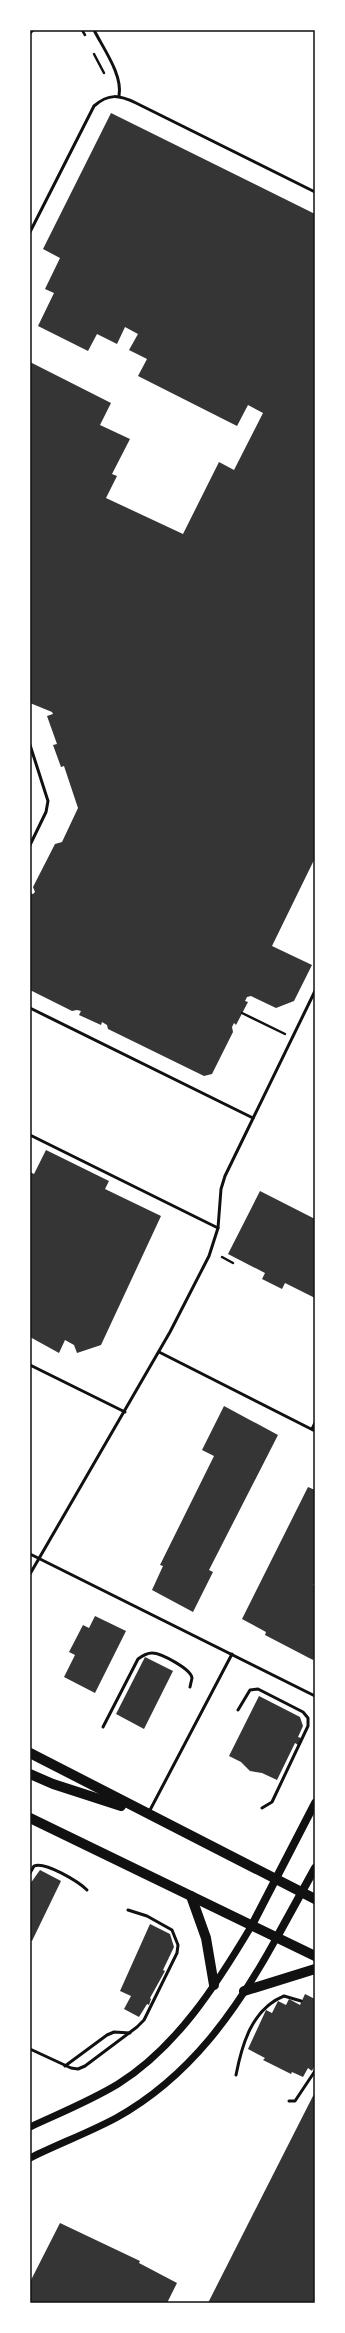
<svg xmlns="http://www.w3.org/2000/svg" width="345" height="2333" viewBox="0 0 345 2333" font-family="Quicksand,sans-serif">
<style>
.building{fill:#353535}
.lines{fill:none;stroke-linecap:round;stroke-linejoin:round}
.path{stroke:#111;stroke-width:2.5}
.service{stroke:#111;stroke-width:3}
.tertiary{stroke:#111;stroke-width:7}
.secondary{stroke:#111;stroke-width:8}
.primary{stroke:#111;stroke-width:10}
.neatline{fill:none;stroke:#111;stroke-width:1.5}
</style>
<rect width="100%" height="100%" fill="#fff"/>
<g class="building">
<polygon points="111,113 315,214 315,858 272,946 312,965 294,1001 276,1008 251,996 247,997 245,1001 248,1002 236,1025 234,1023 232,1027 233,1032 212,1074 204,1076 108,1029 107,1025 102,1022 101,1025 79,1015 81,1011 77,1010 72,1011 30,990 30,893 33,894 35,892 33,887 55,844 62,842 78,808 64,766 61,767 53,745 57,744 47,716 53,714 52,712 30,703 30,362 111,403 100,425 130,439 112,474 117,476 106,498 183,534 219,462 234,470 263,413 248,405 237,426 138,376 147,359 129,350 138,334 125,327 117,344 97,334 88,351 38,326 54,293 45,289 60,258 43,249"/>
<polygon points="46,1150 109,1181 105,1189 161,1216 101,1345 77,1353 74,1345 65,1340 59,1353 30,1337 30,1172 34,1174"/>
<polygon points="260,1191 315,1219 315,1298 285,1283 282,1289 262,1279 265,1273 228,1254"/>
<polygon points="224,1406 278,1435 209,1570 213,1572 193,1612 152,1590 163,1566 160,1565 214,1456 202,1450"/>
<polygon points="308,1487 315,1490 315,1581 313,1585 315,1586 315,1656 313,1660 265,1635 266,1632 242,1619"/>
<polygon points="95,1616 126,1631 95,1693 64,1677 75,1655 69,1652 83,1625 89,1628"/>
<polygon points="145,1657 173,1671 144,1729 116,1714"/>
<polygon points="259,1696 300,1717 303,1726 298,1737 301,1738 298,1745 295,1743 277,1780 262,1773 250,1771 241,1762 229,1756"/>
<polygon points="40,1870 61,1881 32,1941 30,1940 30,1884"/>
<polygon points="150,1924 170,1934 174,1947 163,1970 165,1971 150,1998 151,1999 149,2005 147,2004 139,2017 124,2009 131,1996 120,1991"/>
<polygon points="305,1994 315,1999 315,2064 312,2071 308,2068 303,2077 292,2072 291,2074 263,2060 265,2058 248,2049 266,2010 272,2013 278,2001 286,2005 289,1999 300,2005"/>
<polygon points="315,2092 315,2303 208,2303"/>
<polygon points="60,2223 140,2261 139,2263 177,2283 167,2303 30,2303 30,2282"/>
</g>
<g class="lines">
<g class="path">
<polyline points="82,30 85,35"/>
<polyline points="94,54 104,73"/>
<polyline points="242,1013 285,1034"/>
<polyline points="222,1257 233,1263"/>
</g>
<g class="service">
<path d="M94,30c9,18 29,45 25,66"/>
<polyline points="30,33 33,30"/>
<path d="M30,232l64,-126c15,-13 25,-11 42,-3l179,89"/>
<polyline points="30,745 48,801 46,812 30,845"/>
<polyline points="30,1008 253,1118"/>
<polyline points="30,1135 218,1228"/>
<polyline points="159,1352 315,1431"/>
<polyline points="30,1365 125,1412"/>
<polyline points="312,1429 315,1423"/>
<polyline points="30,1554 315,1696"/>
<polyline points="30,1574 170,1332 209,1256 218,1228 221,1189 225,1176 315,991"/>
<polyline points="238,1710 250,1690 258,1689 303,1712 308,1718 308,1726 272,1802 262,1808"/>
<path d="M103,1727l35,-68c4,-3 8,-6 14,-6 9,0 39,16 40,25l-2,9"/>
<polyline points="149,1812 232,1654"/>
<path d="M30,1873l4,-7c11,-5 45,16 53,24"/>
<polyline points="30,2049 71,2068 78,2069 85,2066 137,2027 144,2020 177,1953 178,1945 172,1930 147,1916 128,1910"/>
<polyline points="65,2066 107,2035 114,2032 130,2033"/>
<path d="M236,2075c6,-31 16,-66 48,-79l17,5"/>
<polyline points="289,2101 295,2101 315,2071"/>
</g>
<g class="tertiary">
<path d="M30,2127c30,-14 60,-26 88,-43 59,-37 99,-100 134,-159"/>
<path d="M30,2158c28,-14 58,-25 86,-40 74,-41 121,-108 161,-181"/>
</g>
<g class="secondary">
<polyline points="252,1925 315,1803"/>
<polyline points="277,1937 315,1868"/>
</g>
<g class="primary">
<polyline points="30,1753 315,1899"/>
<polyline points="30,1774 53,1784 121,1806"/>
<polyline points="30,1818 315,1956"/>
<polyline points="191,1896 206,1938 214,1985"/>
<polyline points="244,1991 315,1969"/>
</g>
</g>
<rect width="345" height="2333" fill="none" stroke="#ffffff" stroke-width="62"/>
<rect x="31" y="31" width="283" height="2271" class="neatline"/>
</svg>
